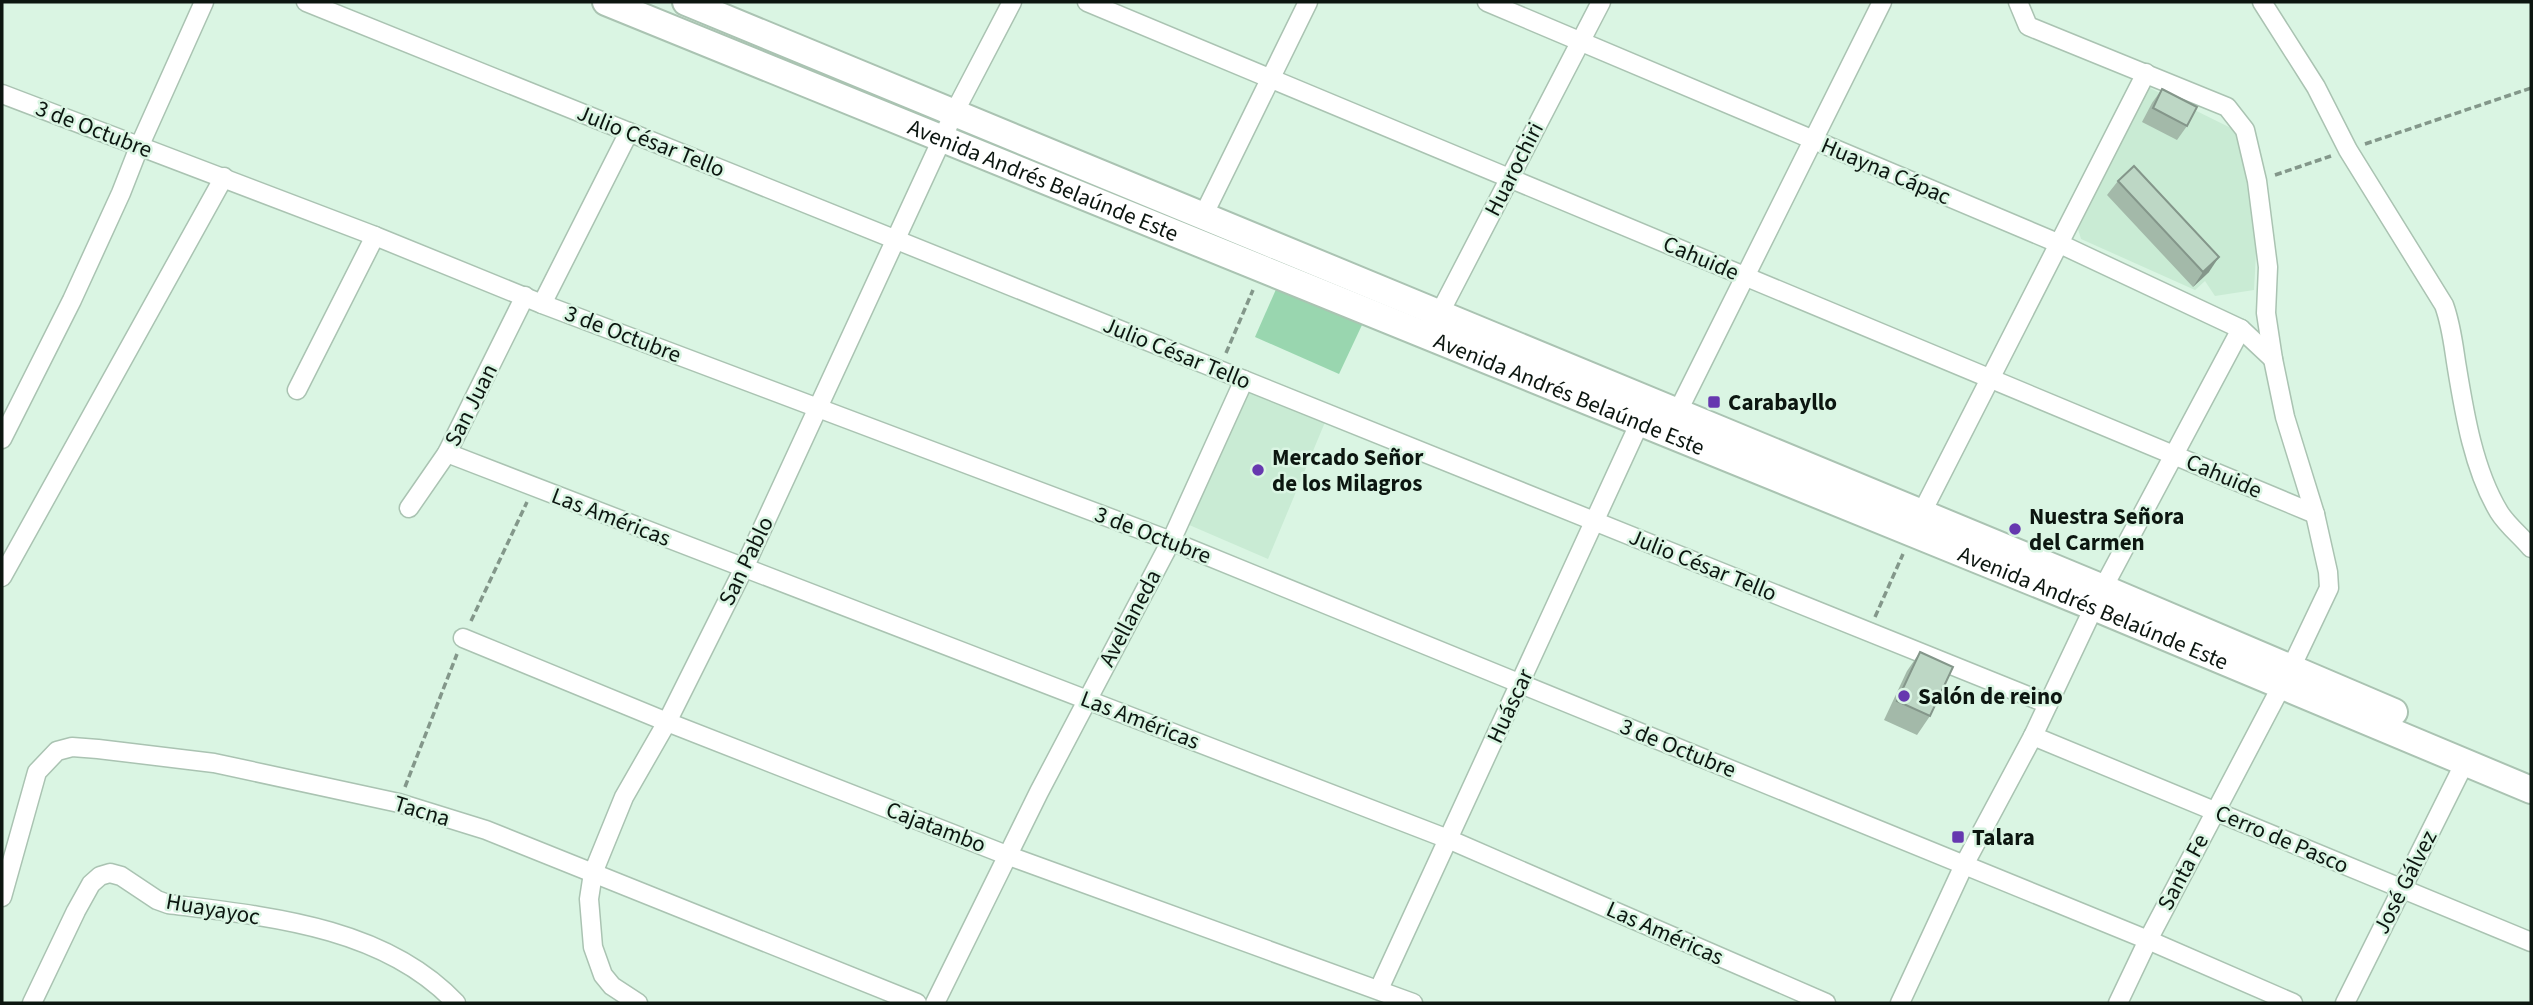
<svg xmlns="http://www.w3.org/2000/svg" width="2533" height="1005" viewBox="0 0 2533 1005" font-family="'Source Sans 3',sans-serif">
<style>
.built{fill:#c9ebd4}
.green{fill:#99d6af}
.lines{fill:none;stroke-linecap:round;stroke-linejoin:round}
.street-casing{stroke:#aac3b2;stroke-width:21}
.secondary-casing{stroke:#aac3b2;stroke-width:30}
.path{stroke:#83978a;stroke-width:3.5;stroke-dasharray:7 3.5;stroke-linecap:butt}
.street{stroke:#fff;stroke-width:18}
.secondary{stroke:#fff;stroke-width:26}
.wall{fill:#a3b9a9}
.shaded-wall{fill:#84968a}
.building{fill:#bdd7c5;stroke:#84968a;stroke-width:2}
.poi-dot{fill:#6638af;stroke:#daf5e3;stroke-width:2.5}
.labels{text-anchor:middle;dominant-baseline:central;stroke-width:5;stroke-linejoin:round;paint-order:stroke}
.street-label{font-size:23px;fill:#0c1610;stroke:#daf5e3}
.poi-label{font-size:23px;font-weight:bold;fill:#0c1610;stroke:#daf5e3;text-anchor:start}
</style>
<rect width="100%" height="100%" fill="#daf5e3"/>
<g class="built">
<polygon points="2148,87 2239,132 2257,235 2254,290 2215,296 2205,281 2195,290 2081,239 2078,229"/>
<polygon points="1250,384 1328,415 1268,559 1187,524"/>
</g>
<polygon class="green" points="1277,287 1362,325 1339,374 1255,337"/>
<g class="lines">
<g class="street-casing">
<g id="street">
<polyline points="306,2 2048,704"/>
<polyline points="1087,2 2315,514"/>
<polyline points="1487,2 2060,244 2241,329 2273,359"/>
<polyline points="2018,2 2028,26 2227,107 2245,130 2257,181 2268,267 2266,313 2273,359 2285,417 2315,514 2328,572 2329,588 2291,668 2148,940 2118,1003"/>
<path d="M2262,2l54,85 32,63 96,155c7,19 9,37 12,57 8,49 17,107 43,150 8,13 22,24 32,36"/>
<polyline points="2,94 375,236 542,304 1171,541 2148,940 2293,1003"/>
<polyline points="1203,216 1308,2"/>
<polyline points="542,304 629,132"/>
<polyline points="1434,324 1601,2"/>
<polyline points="297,390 375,236"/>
<polyline points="1677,413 1882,2"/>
<polyline points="2,439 72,300 121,193 139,147 204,2"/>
<polyline points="447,453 1448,839 1826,1003"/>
<polyline points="409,508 447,453 525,296"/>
<polyline points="1917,522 2146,73"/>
<polyline points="2,577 224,177"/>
<polyline points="463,638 667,722 1009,856 1413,1003"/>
<polyline points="2033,736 2531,942"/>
<polyline points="2,897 37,772 57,751 72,747 98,749 214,763 399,803 486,830 917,1003"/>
<polyline points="1379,989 1640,422"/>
<path d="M32,1003l44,-92 15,-27 9,-8 10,-3 11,3 36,24 11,4c98,12 216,22 288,99"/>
<polyline points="638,1003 612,986 603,975 593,947 589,899 593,873 624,797 667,722 744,568 954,113 1012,2"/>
<polyline points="935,1003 1039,792 1171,541 1244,380"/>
<polyline points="1900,1003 1964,865 2033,736 2103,588 2241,329"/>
<polyline points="2345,1003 2465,762"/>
</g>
</g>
<g class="secondary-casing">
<g id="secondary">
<path id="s1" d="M606,2l1488,605 437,183"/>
<polyline points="686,2 2103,588 2394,712"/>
</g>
</g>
<g class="path">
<polyline points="2365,144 2531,88"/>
<polyline points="2275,175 2331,156"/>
<polyline points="1226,353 1253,290"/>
<polyline points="1875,617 1903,554"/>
<polyline points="471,621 527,502"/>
<polyline points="405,787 457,654"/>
</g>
<use href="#street" class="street"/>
<use href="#secondary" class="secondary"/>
</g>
<g class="wall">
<polygon points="2162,89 2187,126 2177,140 2142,122 2152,103"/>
<polygon points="2118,181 2209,272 2193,287 2107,195"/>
<polygon points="1920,652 1930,716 1917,735 1884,720 1907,671"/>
</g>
<polygon class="shaded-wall" points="2219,257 2209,272 2193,287 2203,272"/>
<g class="building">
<polygon points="2162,89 2197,107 2187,126 2153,108"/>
<polygon points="2134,166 2219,257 2203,272 2118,181"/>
<polygon points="1920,652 1953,667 1930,716 1897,701"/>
</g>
<g class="poi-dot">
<rect x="1707" y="395" width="14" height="14" rx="3.5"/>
<circle cx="1258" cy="470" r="7"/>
<circle cx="2015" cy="529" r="7"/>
<circle cx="1904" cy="696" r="7"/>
<rect x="1951" y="830" width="14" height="14" rx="3.5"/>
</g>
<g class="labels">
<g class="street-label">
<text transform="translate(94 129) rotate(21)">3 de Octubre</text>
<text transform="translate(651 141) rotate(22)">Julio César Tello</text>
<text transform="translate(1514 169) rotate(-63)">Huarochiri</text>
<text transform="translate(1886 171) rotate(23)">Huayna Cápac</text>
<text stroke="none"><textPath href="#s1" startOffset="472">Avenida Andrés Belaúnde Este</textPath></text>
<text transform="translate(1701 258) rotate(23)">Cahuide</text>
<text transform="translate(623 334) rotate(21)">3 de Octubre</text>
<text transform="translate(1177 353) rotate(22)">Julio César Tello</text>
<text stroke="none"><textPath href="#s1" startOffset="1040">Avenida Andrés Belaúnde Este</textPath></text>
<text transform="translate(471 405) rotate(-63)">San Juan</text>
<text transform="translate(2224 476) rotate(23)">Cahuide</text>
<text transform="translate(611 517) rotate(21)">Las Américas</text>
<text transform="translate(1153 535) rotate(21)">3 de Octubre</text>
<text transform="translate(746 561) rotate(-64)">San Pablo</text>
<text transform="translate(1703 565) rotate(22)">Julio César Tello</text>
<text stroke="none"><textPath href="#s1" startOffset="1606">Avenida Andrés Belaúnde Este</textPath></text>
<text transform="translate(1130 618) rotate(-62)">Avellaneda</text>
<text transform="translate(1510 706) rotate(-65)">Huáscar</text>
<text transform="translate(1140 720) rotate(21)">Las Américas</text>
<text transform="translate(1678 748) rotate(22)">3 de Octubre</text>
<text transform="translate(422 811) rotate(17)">Tacna</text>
<text transform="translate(936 827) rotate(21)">Cajatambo</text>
<text transform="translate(2282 839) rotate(23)">Cerro de Pasco</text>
<text transform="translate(2183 872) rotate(-62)">Santa Fe</text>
<text transform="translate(2405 882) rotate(-63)">José Gálvez</text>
<text transform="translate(213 909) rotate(10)">Huayayoc</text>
<text transform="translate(1665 933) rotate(24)">Las Américas</text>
</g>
<g class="poi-label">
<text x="1728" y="402">Carabayllo</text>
<text x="1272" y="457">Mercado Señor<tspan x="1272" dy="26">de los Milagros</tspan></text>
<text x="2029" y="516">Nuestra Señora<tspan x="2029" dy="26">del Carmen</tspan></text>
<text x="1918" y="696">Salón de reino</text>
<text x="1972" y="837">Talara</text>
</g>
</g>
<rect width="2533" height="1005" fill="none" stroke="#0c1610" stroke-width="7"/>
</svg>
